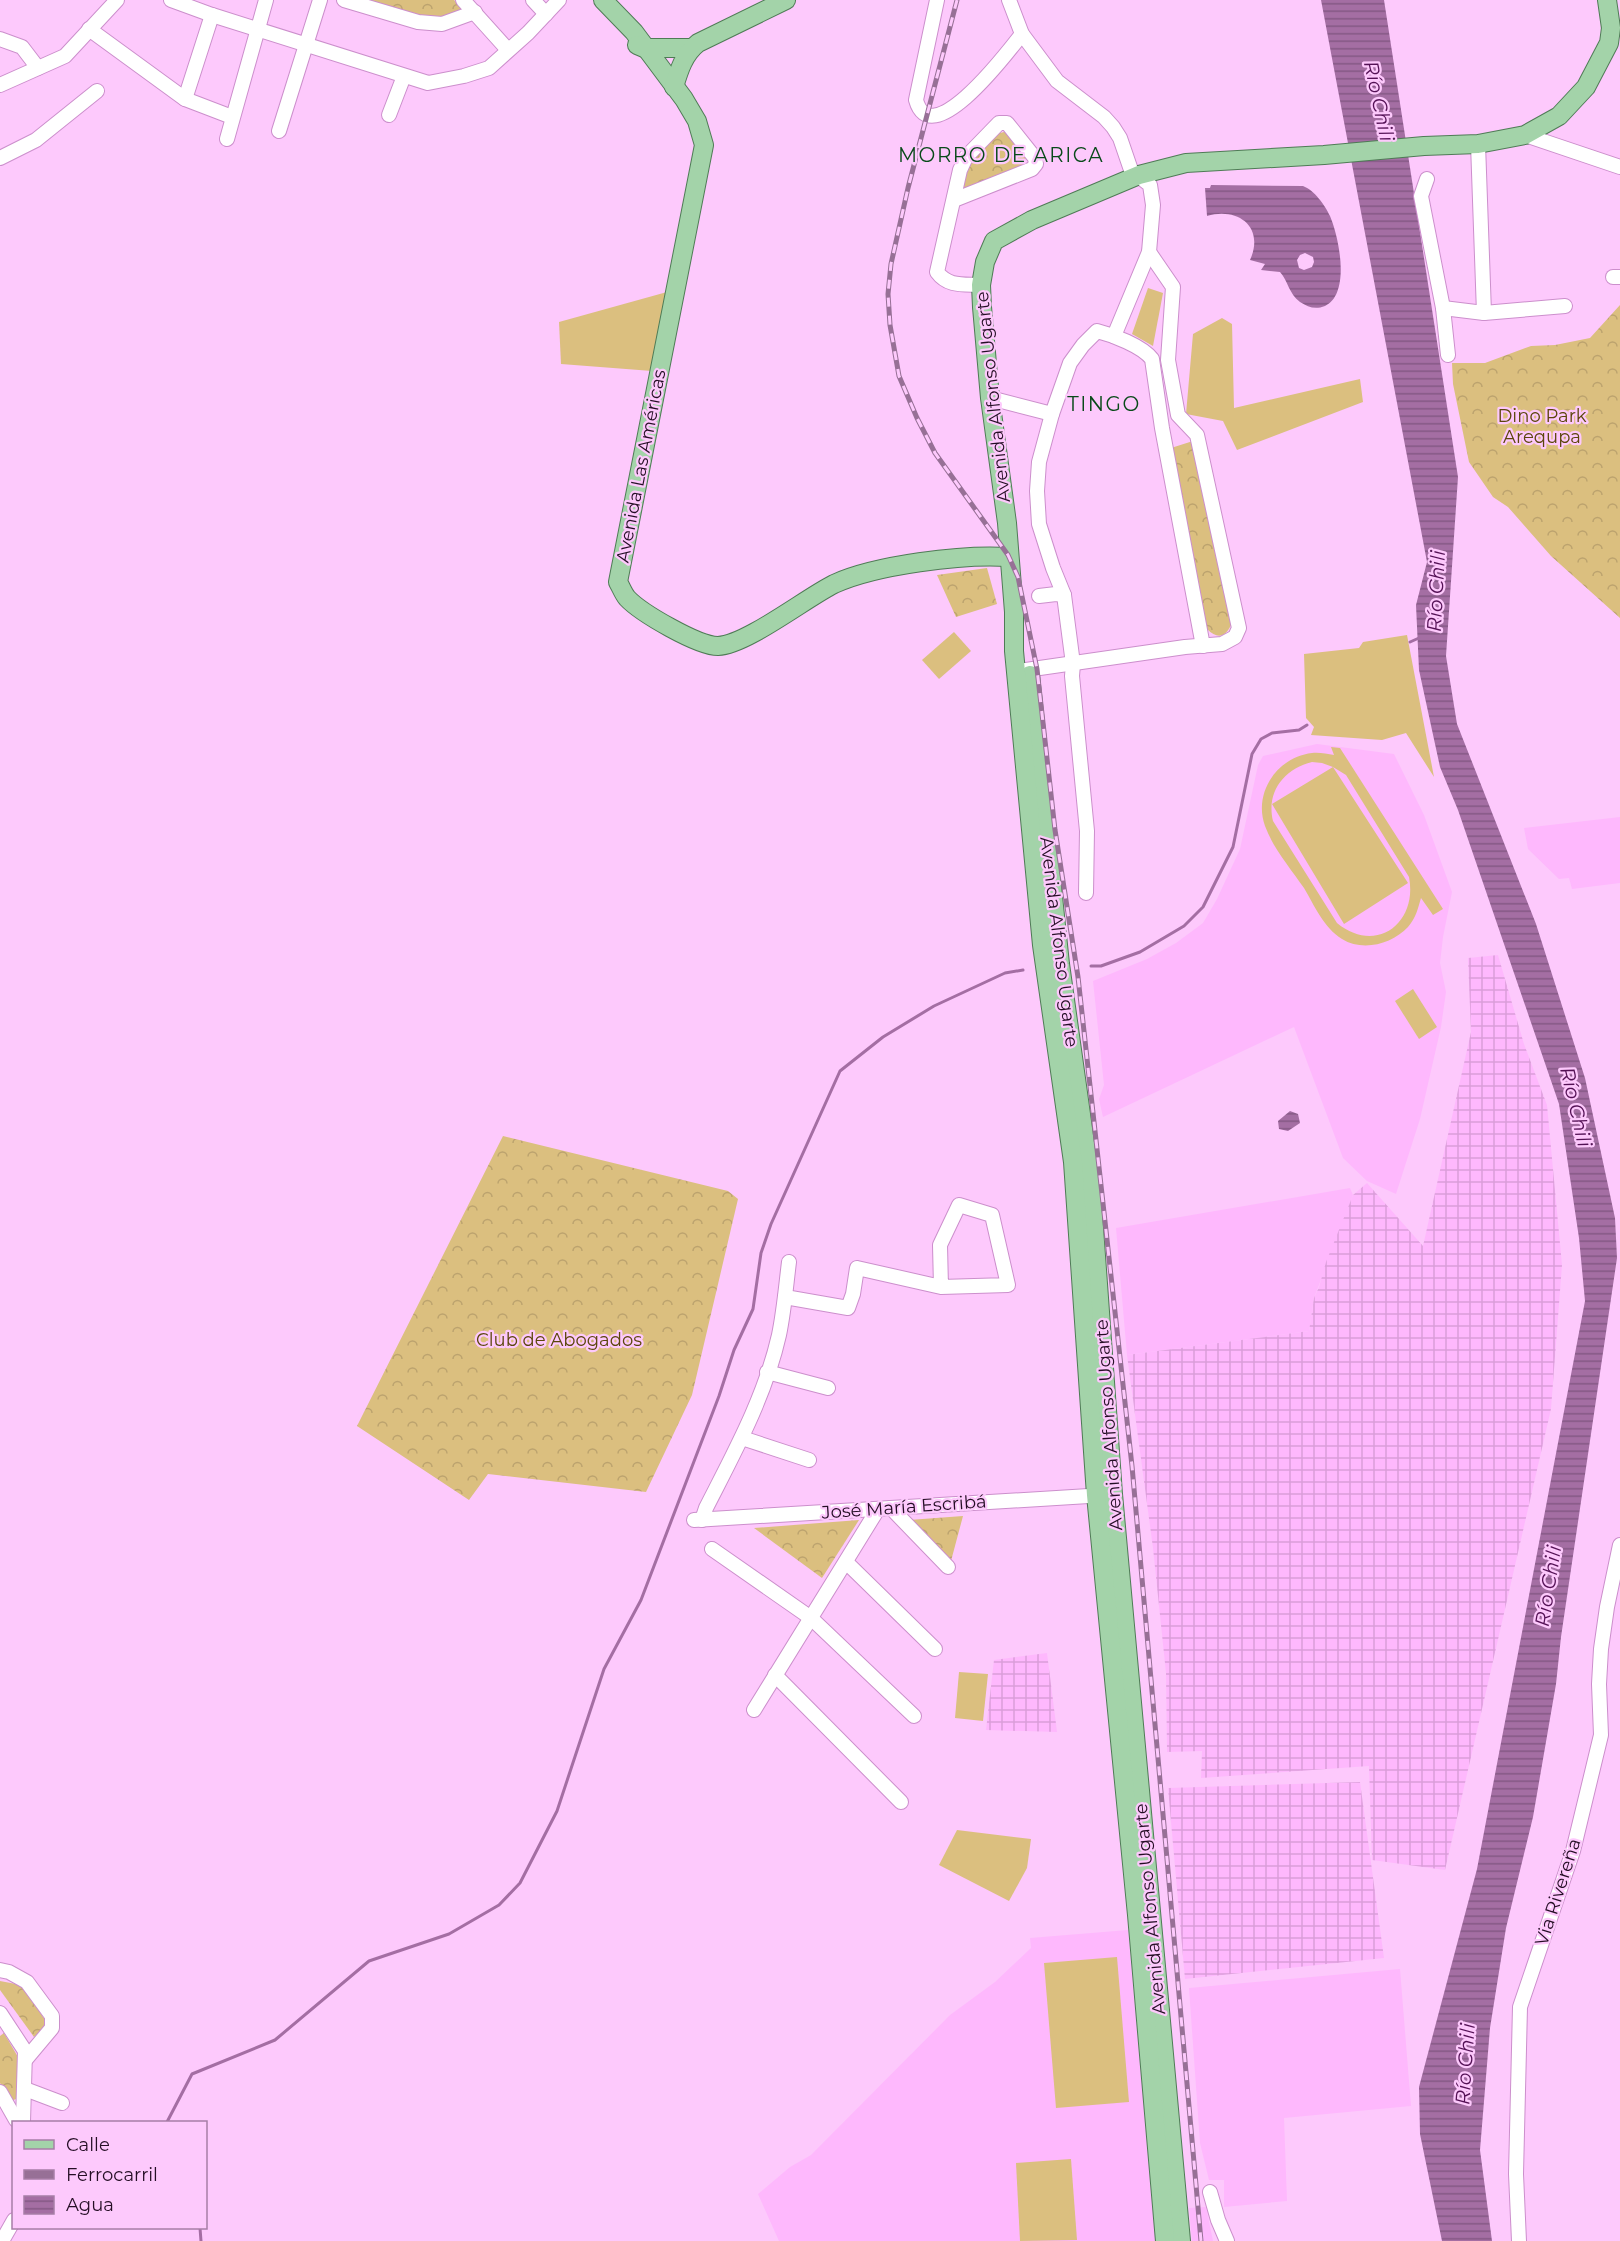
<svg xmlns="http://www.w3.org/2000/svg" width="1620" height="2241" viewBox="0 0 1620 2241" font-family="Montserrat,sans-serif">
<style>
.built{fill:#feb8fd}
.industrial{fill:url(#industrial-grid)}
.grass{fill:#dbbf7f;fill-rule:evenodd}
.forest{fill:url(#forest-crowns)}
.water{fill:url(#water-rules);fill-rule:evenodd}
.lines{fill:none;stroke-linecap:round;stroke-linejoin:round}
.stream{stroke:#a46ea3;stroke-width:3}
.minor-casing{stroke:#cc8fcc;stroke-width:16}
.major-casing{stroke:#4f7b56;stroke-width:20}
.minor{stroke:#fff;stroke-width:14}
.major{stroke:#a3d3a9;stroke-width:18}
.rail-casing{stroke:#977096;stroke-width:5}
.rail{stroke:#fdc9fc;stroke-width:3;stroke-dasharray:9;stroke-linecap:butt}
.labels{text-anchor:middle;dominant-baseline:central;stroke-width:4.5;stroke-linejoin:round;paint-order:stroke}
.street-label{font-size:18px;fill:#250e25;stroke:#fdc9fc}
.park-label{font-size:18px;fill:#5b460b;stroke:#fdc9fc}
.water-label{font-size:20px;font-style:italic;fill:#541155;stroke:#fdc9fc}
.neighbourhood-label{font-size:20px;letter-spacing:1.5px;fill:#084a19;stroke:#fdc9fc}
</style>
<defs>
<pattern id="industrial-grid" width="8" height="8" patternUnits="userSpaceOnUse" patternTransform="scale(1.5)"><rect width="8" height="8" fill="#feb8fd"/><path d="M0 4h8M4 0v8" fill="none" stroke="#da9dd9"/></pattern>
<pattern id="forest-crowns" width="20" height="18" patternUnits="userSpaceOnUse" patternTransform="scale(1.5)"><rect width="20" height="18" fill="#dbbf7f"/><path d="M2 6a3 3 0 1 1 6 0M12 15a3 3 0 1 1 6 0" fill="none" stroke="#bca36e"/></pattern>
<pattern id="water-rules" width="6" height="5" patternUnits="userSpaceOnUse" patternTransform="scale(1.5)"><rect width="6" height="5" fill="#a46ea3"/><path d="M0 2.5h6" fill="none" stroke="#855985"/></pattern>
</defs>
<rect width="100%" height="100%" fill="#fdc9fc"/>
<g class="built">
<polygon points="1317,744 1394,754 1424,815 1452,892 1443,937 1440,963 1446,992 1441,1027 1420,1119 1396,1194 1367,1181 1343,1158 1294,1027 1103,1117 1099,1099 1104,1085 1093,981 1147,959 1176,943 1203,923 1217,899 1240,849 1258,765 1263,756"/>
<polygon points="1620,817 1620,883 1572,889 1569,878 1559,879 1528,849 1524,828"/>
<polygon points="1350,1188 1353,1195 1314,1298 1309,1331 1127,1355 1116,1228"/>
<polygon points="1128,1930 1156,2241 779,2241 758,2194 790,2167 811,2155 950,2015 995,1982 1031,1948 1030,1938"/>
<polygon points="1400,1969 1411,2106 1284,2118 1287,2201 1224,2207 1224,2180 1209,2180 1200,2143 1189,1988"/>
<polygon points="1206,2207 1213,2241 1192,2241 1189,2208"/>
</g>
<g class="industrial">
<polygon points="1498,955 1524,1044 1547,1105 1562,1265 1551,1409 1445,1870 1372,1860 1369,1766 1201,1778 1202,1751 1167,1752 1166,1673 1153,1548 1127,1355 1309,1331 1314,1298 1319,1287 1326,1262 1353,1195 1367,1183 1423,1246 1471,1032 1468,958"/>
<polygon points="1047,1653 1057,1732 986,1730 994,1660"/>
<polygon points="1360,1782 1384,1958 1185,1979 1168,1788"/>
</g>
<g class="grass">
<polygon points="1148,288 1163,293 1153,346 1132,334"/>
<polygon points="667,292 652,371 561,364 559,322"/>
<polygon points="1222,318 1232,324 1234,408 1360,379 1363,402 1237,450 1223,421 1186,414 1193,334"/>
<polygon points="954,632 971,651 939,679 922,660"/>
<polygon points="1407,635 1434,777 1406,733 1382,740 1311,735 1314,727 1306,718 1304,654 1359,648 1363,642"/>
<path d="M1331,747l9,1 103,161 -10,6 -12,-17c-3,10 -5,20 -13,29 -16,17 -45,25 -66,12 -18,-11 -28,-34 -38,-51 -13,-19 -31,-40 -39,-62 -12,-33 12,-69 47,-73 7,-1 15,1 22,2zM1312,762l10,1 11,4 -61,37 72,120 64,-41 -75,-116 13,8 63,102c9,46 -33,78 -72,46l-64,-102c-7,-29 11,-52 39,-59z"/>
<polygon points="1413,989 1437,1027 1419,1039 1395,1001"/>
<polygon points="959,1672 988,1674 983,1721 955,1718"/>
<polygon points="957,1830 1031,1839 1027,1868 1009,1901 939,1865"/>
<polygon points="1117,1957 1129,2102 1056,2108 1044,1963"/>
<polygon points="1071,2159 1077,2240 1020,2241 1016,2163"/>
</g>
<g class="forest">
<polygon points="365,0 454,0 468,13 442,21"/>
<path d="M1008,131c8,10 23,22 16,35l-61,26 -3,-4 7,-27 29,-27z"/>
<polygon points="1620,305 1620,618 1551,556 1508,507 1493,497 1469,462 1453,384 1452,363 1485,363 1531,346 1555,345 1590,338"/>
<path d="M1193,441l38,184c-6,13 -14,14 -24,4l-36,-181z"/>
<polygon points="987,568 997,604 956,617 937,575"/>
<polygon points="503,1136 728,1191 738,1199 692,1395 646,1492 488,1474 469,1500 357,1426"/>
<polygon points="963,1516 951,1561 909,1520"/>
<polygon points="859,1520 822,1578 754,1528"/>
<polygon points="0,1981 21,1985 48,2024 34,2037 0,1990"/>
<polygon points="4,2033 18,2057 16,2099 11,2101 0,2083 0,2036"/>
</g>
<g class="water">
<polygon points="1321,0 1384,0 1458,477 1446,656 1457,724 1536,924 1585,1078 1615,1218 1617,1258 1561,1637 1556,1684 1533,1817 1506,1928 1490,2028 1480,2150 1492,2241 1442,2241 1420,2134 1419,2087 1477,1869 1585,1301 1579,1238 1559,1104 1458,810 1440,767 1419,670 1416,605 1427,562"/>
<path d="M1211,185l92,1c11,4 22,19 27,30 9,21 21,78 -5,90 -10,4 -17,1 -25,-4 -11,-8 -12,-21 -20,-30l-19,-2 4,-6 -15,-4c15,-33 -12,-53 -43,-44l-2,-28h5zM1305,253l8,4 1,5 -2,5 -8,3 -5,-2 -2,-8 3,-5z"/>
<polygon points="1290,1111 1298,1114 1300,1123 1288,1131 1279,1129 1278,1121"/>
</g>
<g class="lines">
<g class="stream">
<polyline points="1410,642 1419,638"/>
<polyline points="1091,966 1101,966 1140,952 1184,926 1203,907 1233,847 1252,754 1261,739 1272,733 1299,730 1307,725"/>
<polyline points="167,2122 192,2074 275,2040 369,1961 449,1934 499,1905 520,1883 557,1811 604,1669 641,1600 719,1396 734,1350 753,1309 761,1253 771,1224 840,1071 883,1037 934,1006 1005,973 1023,970"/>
<polyline points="200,2228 201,2241"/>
</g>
<g class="minor-casing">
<g id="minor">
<polyline points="171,0 212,15 428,83 464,76 489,68 528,33 559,0"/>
<polyline points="344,0 418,22 442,24 475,12"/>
<polyline points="463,0 508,50"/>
<polyline points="533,0 546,14"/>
<path d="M937,0l-21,100c15,55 94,-51 106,-66"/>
<polyline points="1009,0 1022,34 1057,81 1104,117 1113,127 1120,138 1131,170 1150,185 1153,205 1149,252 1114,336"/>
<polyline points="89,29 185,99 232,117"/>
<polyline points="0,39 22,47 38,68"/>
<polyline points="0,85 65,56 117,0"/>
<polyline points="185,99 212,15"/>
<polyline points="389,115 404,76"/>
<polyline points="279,131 320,0"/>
<polyline points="1525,135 1620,167"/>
<polyline points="227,139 266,0"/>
<polyline points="1478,144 1484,313"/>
<polyline points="0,158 36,140 97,91"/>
<polyline points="1427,179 1421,196 1443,308 1448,355"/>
<path d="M954,200l78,-31 4,-5 -1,-6 -28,-35h-8l-33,34 -6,13 -23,102c11,15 26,12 44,13"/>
<polyline points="1613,277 1620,277"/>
<polyline points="1443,308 1484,313 1565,306"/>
<polyline points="990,398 1052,414"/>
<polyline points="1039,596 1056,594 1064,595"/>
<polyline points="1019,671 1185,647 1222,644 1235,637 1239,628 1197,435 1178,415 1168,360 1173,287 1149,252"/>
<path d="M1086,893l1,-62 -15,-155 1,-12 -9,-69 -11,-27 -14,-44 -2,-33 2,-29 13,-48 18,-51 13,-18 14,-14c16,4 45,15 55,28l10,69 41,218"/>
<polyline points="785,1297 848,1308 853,1294 857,1268 941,1287 1008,1285 992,1215 959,1205 940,1245 941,1287"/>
<polyline points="767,1372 828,1388"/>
<polyline points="742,1438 809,1460"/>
<polyline points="891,1508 948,1567"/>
<polyline points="694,1520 1105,1495"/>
<path d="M702,1520l4,-12c28,-55 59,-111 73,-173 5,-24 7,-49 10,-73"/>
<polyline points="712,1549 811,1618 914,1716"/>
<polyline points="846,1562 935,1649"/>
<polyline points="775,1675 901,1802"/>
<polyline points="754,1710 878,1509"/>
<polyline points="0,1970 9,1972 27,1982 52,2016 52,2028 26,2059"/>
<polyline points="0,2013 25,2051 23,2122"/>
<polyline points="25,2089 62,2103"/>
<polyline points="0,2092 16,2120 23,2122"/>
<polyline points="1210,2192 1218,2220 1227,2241"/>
<polyline points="2,2241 14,2220"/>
<polyline points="1519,2241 1516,2174 1520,2007 1573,1851 1601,1735 1599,1684 1601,1649 1607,1607 1620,1545"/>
</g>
</g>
<g class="major-casing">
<g id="major">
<path d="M603,0l31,32 50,67 13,22 7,24 -86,437c3,5 5,11 9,16 14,15 71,48 91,48 28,-1 88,-48 116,-62 41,-19 129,-30 174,-27"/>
<polyline points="637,45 644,48 692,48"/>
<path d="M674,87c5,-17 10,-33 24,-44l88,-43"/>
<polyline points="1030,675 1060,964 1091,1186 1113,1494 1181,2241"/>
<polyline points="1165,2241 1137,1915 1096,1495 1073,1162 1042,945 1014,651 1014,612 1007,523 990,398 982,307 981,285 985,262 994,241 1032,220 1139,175 1186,163 1324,155 1424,146 1478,144 1525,135 1559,116 1586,87 1609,43 1611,28 1607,0"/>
</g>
</g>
<use href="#minor" class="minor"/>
<use href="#major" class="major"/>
<g class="rail-casing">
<polyline id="rail" points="957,0 908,188 891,264 888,294 890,325 899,376 917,418 935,453 1008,555 1018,577 1037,669 1055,830 1078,977 1132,1466 1201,2241"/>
</g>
<use href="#rail" class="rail"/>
</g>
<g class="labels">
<g class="street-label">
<text transform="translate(993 397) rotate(-96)">Avenida Alfonso Ugarte</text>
<text transform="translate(641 466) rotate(-79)">Avenida Las Américas</text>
<text transform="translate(1059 942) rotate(83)">Avenida Alfonso Ugarte</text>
<text transform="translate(1109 1425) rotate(-94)">Avenida Alfonso Ugarte</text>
<text transform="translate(904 1507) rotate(-4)">José María Escribá</text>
<text transform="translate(1558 1892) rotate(-72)">Via Rivereña</text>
<text transform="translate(1150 1909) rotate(-95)">Avenida Alfonso Ugarte</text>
</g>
<g class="park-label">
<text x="1542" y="416">Dino Park<tspan x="1542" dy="21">Arequpa</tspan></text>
<text x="559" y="1340">Club de Abogados</text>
</g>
<g class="water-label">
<text transform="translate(1379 101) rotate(78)">Río Chili</text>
<text transform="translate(1436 591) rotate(-87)">Río Chili</text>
<text transform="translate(1576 1107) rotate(77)">Río Chili</text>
<text transform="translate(1548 1586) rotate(-81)">Río Chili</text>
<text transform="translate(1465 2064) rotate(-86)">Río Chili</text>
</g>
<g class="neighbourhood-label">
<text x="1001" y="155">MORRO DE ARICA</text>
<text x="1104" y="404">TINGO</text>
</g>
</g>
<rect x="12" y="2121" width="195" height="108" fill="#fdc9fc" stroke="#a77ea6" stroke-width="1.5"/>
<rect x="24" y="2140" width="30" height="9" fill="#a3d3a9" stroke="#a77ea6" stroke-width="1.5"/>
<text x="66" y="2151" font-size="18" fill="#250e25">Calle</text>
<rect x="24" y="2170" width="30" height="9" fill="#977096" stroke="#a77ea6" stroke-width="1.5"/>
<text x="66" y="2181" font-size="18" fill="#250e25">Ferrocarril</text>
<rect x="24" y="2196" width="30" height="18" fill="url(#water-rules)" stroke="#a77ea6" stroke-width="1.5"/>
<text x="66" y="2211" font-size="18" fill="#250e25">Agua</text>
</svg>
